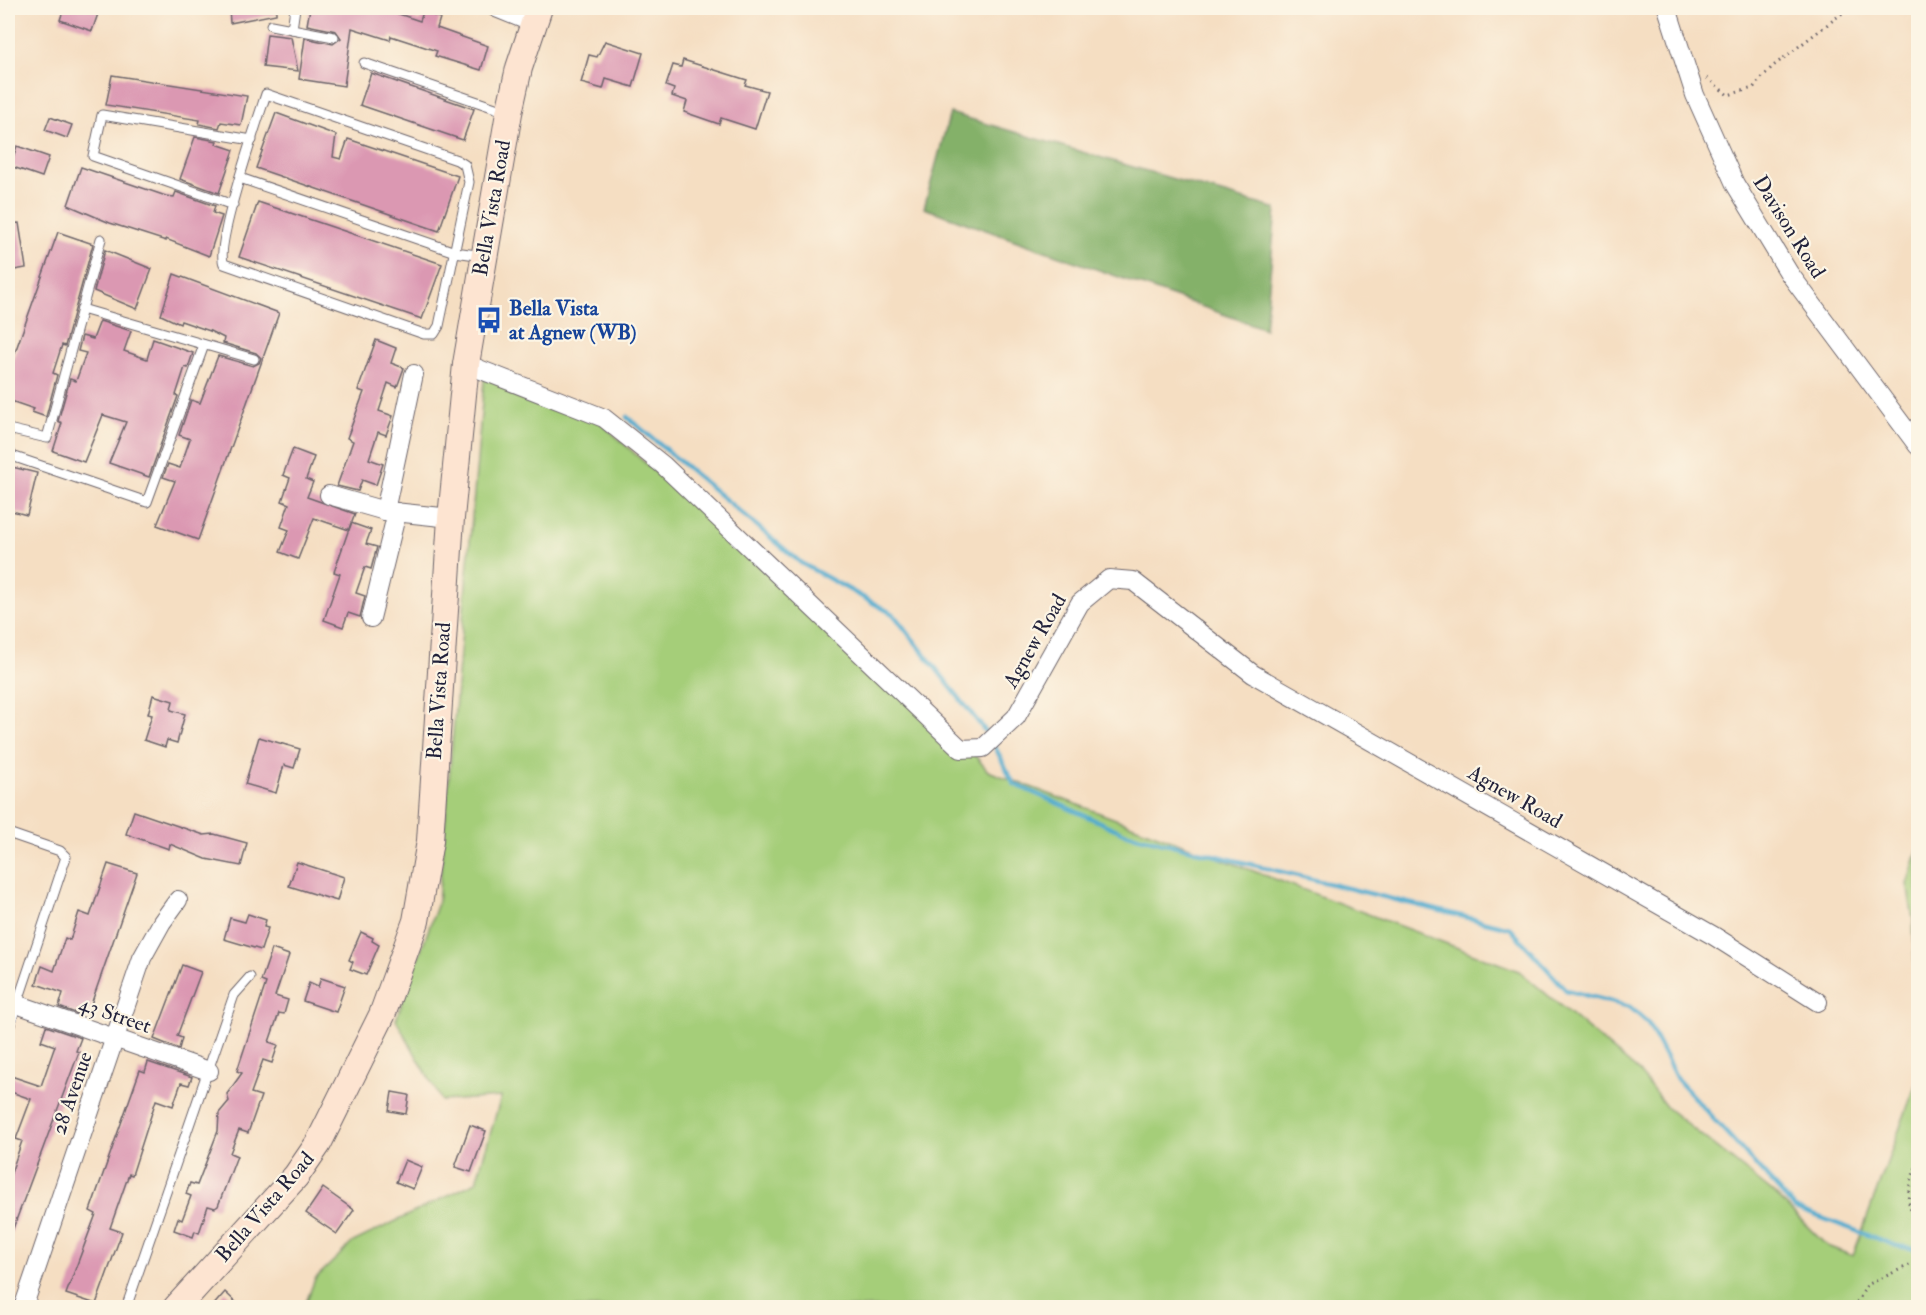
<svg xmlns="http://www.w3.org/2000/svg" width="1926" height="1315" viewBox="0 0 1926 1315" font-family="'IM FELL Double Pica',serif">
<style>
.green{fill:#a5ce79;stroke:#64785a;stroke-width:1.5}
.forest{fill:#84b169;stroke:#536a52;stroke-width:1.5}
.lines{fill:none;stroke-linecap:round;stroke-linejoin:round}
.stream{stroke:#52accf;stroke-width:4.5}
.building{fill:#db98b2}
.lane-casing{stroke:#6c646a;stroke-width:11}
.street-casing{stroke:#6c646a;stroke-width:20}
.secondary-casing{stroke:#6c646a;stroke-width:28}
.path{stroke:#6c646a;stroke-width:3;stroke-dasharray:1.5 4.5;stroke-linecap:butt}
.lane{stroke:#fff;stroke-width:9}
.street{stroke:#fff;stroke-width:18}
.secondary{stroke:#fde4d1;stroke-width:26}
.labels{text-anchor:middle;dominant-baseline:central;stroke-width:4.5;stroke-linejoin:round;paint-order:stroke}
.street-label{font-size:21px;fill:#22223b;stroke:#fcf5e5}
.transit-label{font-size:21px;font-weight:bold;fill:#164399;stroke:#fcf5e5;text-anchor:start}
</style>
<rect width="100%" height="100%" fill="#fcf5e5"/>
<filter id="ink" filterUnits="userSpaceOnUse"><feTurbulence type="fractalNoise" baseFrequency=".0167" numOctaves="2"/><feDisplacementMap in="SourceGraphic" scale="12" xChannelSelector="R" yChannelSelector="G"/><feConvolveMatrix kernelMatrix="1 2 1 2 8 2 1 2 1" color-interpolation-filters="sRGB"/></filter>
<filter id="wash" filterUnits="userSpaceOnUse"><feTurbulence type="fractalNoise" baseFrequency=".008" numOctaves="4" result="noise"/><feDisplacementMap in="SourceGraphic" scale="24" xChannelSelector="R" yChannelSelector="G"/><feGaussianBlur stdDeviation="1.35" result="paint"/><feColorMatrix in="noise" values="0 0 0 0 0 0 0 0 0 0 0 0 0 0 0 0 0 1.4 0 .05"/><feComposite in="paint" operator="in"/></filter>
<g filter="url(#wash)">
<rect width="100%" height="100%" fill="#f5dec2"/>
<g class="green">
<polygon points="485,369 601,423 962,750 972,752 988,771 1519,971 1639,1072 1667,1108 1776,1195 1827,1246 1853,1256 1918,1078 1918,1307 304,1308 315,1279 353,1242 476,1182 501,1097 442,1101 396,1020 438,903"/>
<polygon points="1918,850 1918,1063 1913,918 1907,884"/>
</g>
<polygon class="forest" points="950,113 1276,209 1265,329 924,208"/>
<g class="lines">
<g class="stream">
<polyline points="627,417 801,563 893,614 990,737"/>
<polyline points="994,745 1014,784 1124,833 1510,928 1566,990 1630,1007 1648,1023 1677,1079 1795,1208 1897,1246 1918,1249"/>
</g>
</g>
<g id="blocks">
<g class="building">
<polygon points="64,8 100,8 92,31 60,20"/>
<polygon points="229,8 276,8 276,14 230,23"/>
<polygon points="310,8 388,8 387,10 420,21 423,12 440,18 437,28 488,46 481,70 435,56 437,51 391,36 390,40 352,28 344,86 299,79 305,38 333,44 341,38 336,31 307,25"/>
<polygon points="267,34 291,37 298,71 263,67"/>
<polygon points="605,41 643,53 633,87 606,79 603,89 581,83 589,55 597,57"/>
<polygon points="683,60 747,80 745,85 767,91 755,129 721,118 719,124 684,112 687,101 672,96 674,89 666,86 673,65 681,67"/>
<polygon points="371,73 474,109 463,140 360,105"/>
<polygon points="112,75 247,96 241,125 221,122 219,128 199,124 200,120 106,105"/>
<polygon points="276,113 336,135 333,157 341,159 348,139 458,176 439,231 256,168"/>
<polygon points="50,117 72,125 67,138 45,130"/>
<polygon points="195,137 217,141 216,144 234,150 219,193 180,179"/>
<polygon points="17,146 49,157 42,177 10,166"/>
<polygon points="81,167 166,196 174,197 176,192 215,206 213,213 222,216 209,256 166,239 166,241 110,223 68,205"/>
<polygon points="258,202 442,264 422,319 239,257"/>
<polygon points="19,223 26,268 8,271 8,224"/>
<polygon points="58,232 93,244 65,346 62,345 53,373 57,375 46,417 32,412 34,409 8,400 8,388 12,375 8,372"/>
<polygon points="105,250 152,269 137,309 94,291"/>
<polygon points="174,274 279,313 198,540 157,525 175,481 163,477 168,464 180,468 190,439 179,435 191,400 200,403 218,356 253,366 259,363 261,358 256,353 223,343 224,338 210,331 181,321 180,324 161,315"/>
<polygon points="100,321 131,331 124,351 147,359 153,339 193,353 188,368 185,367 176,395 178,396 149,477 109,463 126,422 103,415 84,462 53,451 62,423 58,421 70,379 76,381 86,353 78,351 82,336 93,339"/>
<polygon points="376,340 396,348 391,363 404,368 397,387 388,383 379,411 393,416 386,435 378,432 369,459 383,464 376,485 362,480 358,491 337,486 353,441 347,438 364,392 358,390"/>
<polygon points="293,449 314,457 306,479 313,482 307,497 355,514 349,530 314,518 298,559 280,552 289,530 281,527 289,504 282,501 290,478 283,475"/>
<polygon points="8,466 37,473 27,515 8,510"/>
<polygon points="351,523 371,530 366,544 377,547 371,569 365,567 356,593 365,596 360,617 348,613 343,627 324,620 340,574 334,572"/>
<polygon points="153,695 173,701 171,710 185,714 177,743 167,740 165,747 144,740 152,715 148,714"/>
<polygon points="259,737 300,749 294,768 284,765 276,793 245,784"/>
<polygon points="134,811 204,835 214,834 247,843 241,866 206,859 170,844 169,849 126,834"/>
<polygon points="297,862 344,877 337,901 289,886"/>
<polygon points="108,864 137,873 88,1013 80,1010 78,1014 59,1007 63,993 36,984 42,966 54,971 65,938 70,940 79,912 90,916"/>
<polygon points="248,914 266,920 264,927 268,928 261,950 224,939 230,918 245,922"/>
<polygon points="361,932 373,938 372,941 379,945 366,975 350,969 353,962 349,960"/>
<polygon points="272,949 289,955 275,996 288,1000 284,1014 279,1013 269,1042 278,1045 272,1063 263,1060 251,1093 261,1096 248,1133 239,1130 230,1153 237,1156 218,1206 215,1208 208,1206 199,1233 195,1231 193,1237 174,1230 178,1218 182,1220 191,1196 186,1194 190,1183 197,1185 218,1131 219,1113 229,1101 227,1094 242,1073 237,1071 266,983 261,981"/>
<polygon points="182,965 201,972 177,1036 182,1038 179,1049 154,1039"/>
<polygon points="321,978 345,986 336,1012 303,1001 309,983 318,987"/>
<polygon points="46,1026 81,1038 76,1051 79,1052 8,1242 8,1175 10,1176 22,1141 16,1139 31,1099 8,1091 8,1085 11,1076 41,1086 55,1046 41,1041"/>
<polygon points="148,1062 192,1077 189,1085 181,1083 173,1106 156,1100 132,1175 129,1174 110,1228 122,1232 96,1304 66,1294 96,1214 90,1211 140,1070 145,1072"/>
<polygon points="392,1092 409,1095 406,1114 389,1111"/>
<polygon points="470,1125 486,1131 471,1172 455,1167"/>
<polygon points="405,1160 422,1167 413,1189 396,1182"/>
<polygon points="323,1188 354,1210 337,1234 306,1213"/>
<polygon points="225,1292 242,1308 211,1308"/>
</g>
</g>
</g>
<g filter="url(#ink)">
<use href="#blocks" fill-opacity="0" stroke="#6c646a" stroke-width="1.5"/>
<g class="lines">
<g class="lane-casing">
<g id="lane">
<polyline points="271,25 334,37"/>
<polyline points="292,29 295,8"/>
<polyline points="364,63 507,112"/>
<path d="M266,94l191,66 8,5 4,17 -30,144 -5,8h-10l-200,-70c-10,-17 34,-145 42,-170z"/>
<polyline points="240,178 455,252 483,256"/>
<polyline points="233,205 93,156 102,115 252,140"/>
<polyline points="82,309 101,239"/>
<polyline points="8,429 47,438 82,309 254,359"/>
<polyline points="8,448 12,456 147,502 204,345"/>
<polyline points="8,833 60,851 66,857 8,1031"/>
<polyline points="126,1308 234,995 250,977"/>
</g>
</g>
<g class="street-casing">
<g id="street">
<polyline points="496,8 533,23"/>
<polyline points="1667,8 1695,95 1735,184 1789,273 1918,446"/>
<polyline points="466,364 604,418 663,465 961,749 983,748 1016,717 1080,603 1109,579 1133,581 1253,674 1714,936 1818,1002"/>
<polyline points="329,495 385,511 451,518"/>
<polyline points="385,511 414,374"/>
<polyline points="371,618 397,512"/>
<polyline points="8,1001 209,1071"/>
<polyline points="23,1308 142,958 162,922 178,900"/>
</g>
</g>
<g class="secondary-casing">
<polyline id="secondary" points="176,1308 296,1176 318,1144 382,1015 416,921 430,841 451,518 466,364 509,113 519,68 539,8"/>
</g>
<g class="path">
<polyline points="1707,78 1728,95 1753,88 1772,67 1845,11 1881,14 1887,8"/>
<path d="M1918,1162c-9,23 -16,39 0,60"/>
<polyline points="1854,1308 1867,1285 1918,1261"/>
</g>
<use href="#lane" class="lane"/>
<use href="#street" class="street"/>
<use href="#secondary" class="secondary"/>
</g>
</g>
<defs>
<g id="bus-bare" transform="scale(2.07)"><path d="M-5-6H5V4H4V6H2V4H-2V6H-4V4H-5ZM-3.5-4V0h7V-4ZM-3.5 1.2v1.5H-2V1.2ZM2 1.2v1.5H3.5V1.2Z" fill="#1a4fb4" stroke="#fcf5e5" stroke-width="2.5" paint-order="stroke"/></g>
</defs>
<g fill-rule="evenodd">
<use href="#bus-bare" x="489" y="320"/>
</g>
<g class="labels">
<g class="street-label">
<text transform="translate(492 208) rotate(-80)">Bella Vista Road</text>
<text transform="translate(1789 227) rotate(58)">Davison Road</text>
<text transform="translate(1035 641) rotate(-60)">Agnew Road</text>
<text transform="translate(439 691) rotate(-86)">Bella Vista Road</text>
<text transform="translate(1515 797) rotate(30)">Agnew Road</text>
<text transform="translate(115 1015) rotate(19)">43 Street</text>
<text transform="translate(72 1093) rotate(-71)">28 Avenue</text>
<text transform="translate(265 1207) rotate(-49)">Bella Vista Road</text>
</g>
<g class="transit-label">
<text x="509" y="308">Bella Vista<tspan x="509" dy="24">at Agnew (WB)</tspan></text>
</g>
</g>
<rect width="1926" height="1315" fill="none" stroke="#fcf5e5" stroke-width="30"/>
</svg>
